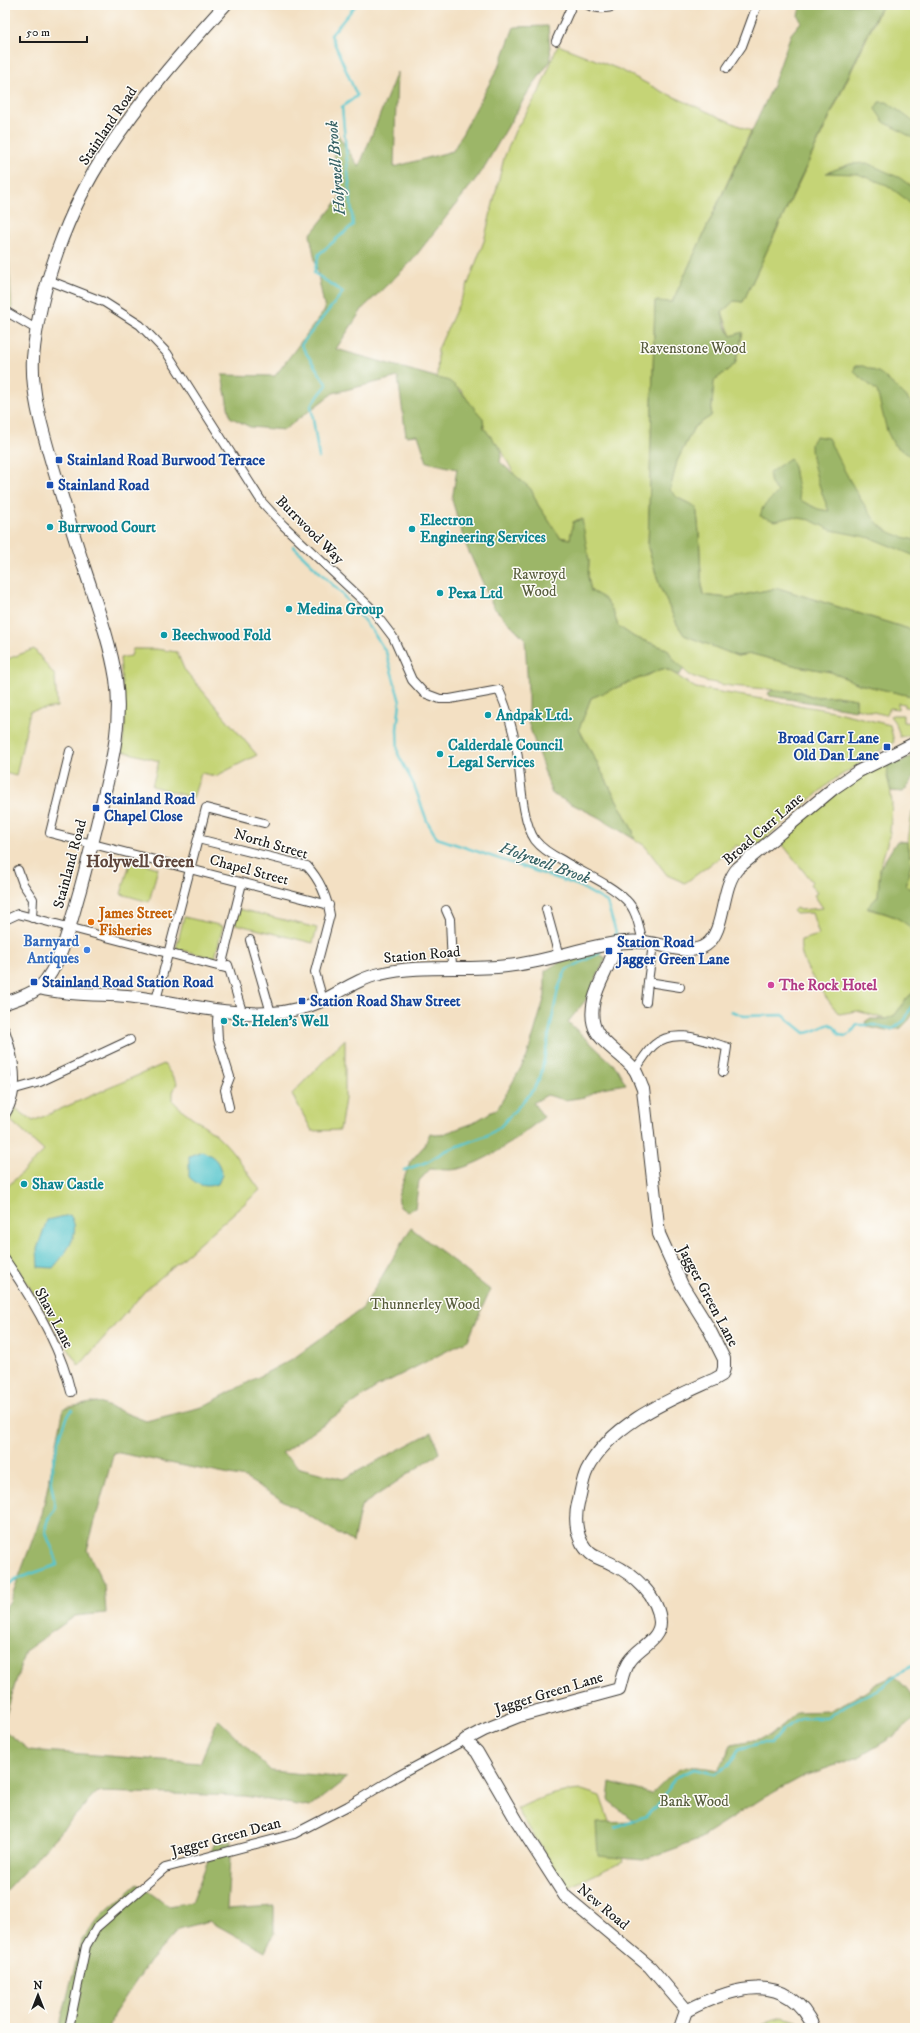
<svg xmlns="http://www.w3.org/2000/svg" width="920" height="2033" viewBox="0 0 920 2033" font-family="'IM FELL DW Pica',serif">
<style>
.green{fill:#c5d476;stroke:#707849}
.forest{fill:#9cb667;stroke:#5c6942}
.water{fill:#59c6cd;stroke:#3a7174}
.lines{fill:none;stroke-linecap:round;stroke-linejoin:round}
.stream{stroke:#59c6cd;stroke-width:2.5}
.street-casing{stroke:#3c3935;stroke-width:10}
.secondary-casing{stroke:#3c3935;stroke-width:14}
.street{stroke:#fff;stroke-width:8}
.secondary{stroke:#fff;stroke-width:12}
.transit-dot{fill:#1a4fb4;stroke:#fdfcf7;stroke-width:1.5}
.culture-dot{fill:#0f9aa8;stroke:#fdfcf7;stroke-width:1.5}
.food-dot{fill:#e8710a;stroke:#fdfcf7;stroke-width:1.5}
.shop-dot{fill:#3f7fe0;stroke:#fdfcf7;stroke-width:1.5}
.hotel-dot{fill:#d1479c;stroke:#fdfcf7;stroke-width:1.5}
.labels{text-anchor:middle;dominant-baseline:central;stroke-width:3;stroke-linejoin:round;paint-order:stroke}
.street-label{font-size:15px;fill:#1c1c1c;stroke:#fdfcf7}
.park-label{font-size:15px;fill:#575c3c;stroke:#fdfcf7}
.transit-label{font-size:15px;font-weight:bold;fill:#164399;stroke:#fdfcf7;text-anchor:start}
.culture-label{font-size:15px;font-weight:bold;fill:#0d838f;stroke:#fdfcf7;text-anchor:start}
.food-label{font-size:15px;font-weight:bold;fill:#c56008;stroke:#fdfcf7;text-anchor:start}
.shop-label{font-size:15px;font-weight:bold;fill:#366cbe;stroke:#fdfcf7;text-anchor:end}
.hotel-label{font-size:15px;font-weight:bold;fill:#b23c85;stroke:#fdfcf7;text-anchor:start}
.water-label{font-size:16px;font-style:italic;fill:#346063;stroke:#fdfcf7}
.quarter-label{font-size:17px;font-weight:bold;fill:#5e463c;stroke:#fdfcf7}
</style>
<rect width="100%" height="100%" fill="#fdfcf7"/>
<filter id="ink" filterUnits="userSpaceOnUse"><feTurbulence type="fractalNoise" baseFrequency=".025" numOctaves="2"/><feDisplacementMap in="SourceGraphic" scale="8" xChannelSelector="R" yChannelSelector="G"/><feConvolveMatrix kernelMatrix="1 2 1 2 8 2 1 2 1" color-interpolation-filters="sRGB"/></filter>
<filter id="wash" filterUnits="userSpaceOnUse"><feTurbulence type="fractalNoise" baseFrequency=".012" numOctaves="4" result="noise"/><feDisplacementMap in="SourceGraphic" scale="16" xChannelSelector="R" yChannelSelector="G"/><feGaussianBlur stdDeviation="0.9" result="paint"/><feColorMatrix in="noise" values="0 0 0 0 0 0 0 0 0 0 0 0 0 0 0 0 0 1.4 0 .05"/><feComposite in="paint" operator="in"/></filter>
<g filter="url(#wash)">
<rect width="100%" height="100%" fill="#f3e0c3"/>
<g class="green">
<path d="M884,5h31v626l-137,-43 -50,10 -25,-3c-4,-30 -2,-59 -7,-88l-18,-9 -8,-8 7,-29 17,-34 17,-11 3,-35 21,-17 8,-31 -12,3 -9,-24 12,-11 9,1 136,-290z"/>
<polygon points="558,45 621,70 661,91 751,131 672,303 655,301 648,548 660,587 677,624 684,635 737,656 752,654 797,666 831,672 859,684 915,697 915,708 905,707 905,704 898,703 898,709 890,708 886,715 856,708 856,699 836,696 814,697 800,692 731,686 705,681 689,675 675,661 667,649 634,637 618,626 613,611 604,599 591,591 588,577 589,561 579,519 573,522 570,539 560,537 538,505 531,490 515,476 502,451 484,428 483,418 473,408 461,390 437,378 438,349 468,284 484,241 504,158 515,131 539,92"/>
<polygon points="5,204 12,310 10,321 5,319"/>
<polygon points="34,649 55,676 57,707 30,711 16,776 5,773 5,660"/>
<polygon points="133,649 156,649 177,652 184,669 257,755 216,776 201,773 193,798 152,786 159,761 122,751 125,722 120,658 131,656"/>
<path d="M662,669c9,0 24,14 34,19l137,23 57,14 4,17 -62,39 -76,65 -11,7 -8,-8 -52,38 -18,-8 -22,-29 -11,-7 -1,-8 -54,-102 12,-31z"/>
<polygon points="893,715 903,715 903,722 915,723 915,734 900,737 896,724 890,716"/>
<path d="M887,762l5,41 -2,30 -10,35 -2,28 -10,13c13,3 43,10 47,26 3,11 0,43 0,56l-9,8 -11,16 -9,4 -29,-8 -18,3c-14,-18 -42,-51 -38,-74l18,-5 -7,-22 -16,1 -3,-3 3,-3 4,2 23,-2 -9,-13 3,-2 -7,-9 2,-2 -32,-41 58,-50z"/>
<polygon points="912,812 915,813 915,892 906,886 911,863 908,842"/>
<polygon points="131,860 158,868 149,902 121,894"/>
<polygon points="239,909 317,928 313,943 235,924"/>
<polygon points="184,917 223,926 215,958 176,949"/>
<polygon points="345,1039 345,1099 340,1130 312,1131 292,1094"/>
<path d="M164,1064l13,19 -4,9v9c14,16 35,24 50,40 14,14 25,33 37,49l-116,102 -65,74 -74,-118v-59l39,-38 -34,-31 5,-12 18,13z"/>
<path d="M582,1790l18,6 23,65 -56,27 -50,-79c21,-11 41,-18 65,-19z"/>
<polygon points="783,2017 797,2021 808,2028 756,2028 771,2020"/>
</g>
<g class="forest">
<path d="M801,5h83l-6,7 -135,290 -9,-1 -12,11 3,13 6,11 12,-4 -8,32 -21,17 -3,35 -17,11 -17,34 -7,29 8,8 18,9c5,29 3,58 7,88l25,3 50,-10 137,43v66l-56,-13 -28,-12 -34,-6 -45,-12 -15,2 -53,-21 -7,-11 -17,-37 -12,-40 7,-246 17,1 100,-214 19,-54 10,-12 -3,-7z"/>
<path d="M548,26l3,34 -23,32 -46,79 -71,91 -48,46 -27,41 113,32c14,10 22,25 34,37l1,10 18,23 -2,11 31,27 7,16 22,32 10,2 3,-17 9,-3 7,42 -1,16 3,14 13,7 9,13 5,15 16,11 33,12 8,12 9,8 -5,6c-6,-2 -10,-6 -17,-6l-71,29 -12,31 54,102 1,8 -36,-22 -46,-23 -24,-72v-32l-3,-51 -31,-31 -29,-65 -13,-43 5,-31 -30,-7 -9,-27 -12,1 -8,-59 -65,16 -49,37 -34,-3 -20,-10 -8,-42 53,1 50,-66 -15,-75 30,-37 -10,-75 29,44 38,-95 -3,95 59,-16 47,-87 14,-37z"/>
<polygon points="879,102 887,102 915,123 915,139 884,122 875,109"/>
<polygon points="867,163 900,178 915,189 915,206 887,185 858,174 826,173 850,164"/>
<polygon points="855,366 863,366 880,373 906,396 915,409 915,459 894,445 887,431 877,391 854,372"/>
<path d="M816,436l12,2c10,20 39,79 55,90 10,7 20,9 32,12v16l-44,-18 -40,-8 -21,-10 -18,-3 -17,4 -15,-5 3,-9 15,-15 -7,-8 -2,-11 21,-15 4,9 6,33 18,9 11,2c-7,-16 -19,-50 -18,-67 1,-3 3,-6 5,-8z"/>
<polygon points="773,690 800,692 814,697 836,696 856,699 856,710 770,696 768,693"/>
<path d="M915,754c0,20 2,23 -12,38l-12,-1 -4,-14 1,-13 14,-3z"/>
<path d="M897,841l11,1 3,21 -5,23 9,6v42c-11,-17 -30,-21 -48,-26l11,-12 2,-28z"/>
<path d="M596,952l10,6 -21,43 -17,21 48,45 10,17 -24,4 -17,9 -20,3 -18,-5 -14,8 11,14c-27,21 -53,43 -86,52 -8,2 -20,0 -28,0l-11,12 -4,27 -8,4 -7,-5 -2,-11 12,-34 15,-17 5,-12 10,2 31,-11 27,-16 29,-51 18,-61v-25l13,-8z"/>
<polygon points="915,991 915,1011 909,1020 901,1028 886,1031 868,1027 865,1022 869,1019 886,1019 895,1015 906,999"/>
<polygon points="411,1228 490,1290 468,1340 375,1388 282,1453 300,1468 343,1479 432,1432 439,1453 361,1506 353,1542 245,1478 114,1452 87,1550 104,1585 106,1613 75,1616 25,1651 5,1718 5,1608 10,1601 42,1514 64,1408 97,1402 146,1421 202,1407 294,1358 363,1308"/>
<path d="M894,1676c17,16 21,19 21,43l-21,17 -35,21 -55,19 -41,22 -67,43 -53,19 -45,-4 -2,-33 39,-1 -27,-22 2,-18 42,12c29,-28 25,-31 67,-24l13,-26 37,-7 29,-25 31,-1 35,-18 12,-9z"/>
<polygon points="218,1719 271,1771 347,1778 310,1807 245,1796 97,1792 5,1892 5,1731 29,1750 200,1763"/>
<polygon points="231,1841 227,1909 274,1906 274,1933 265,1952 209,1921 179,1929 149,1962 114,2014 109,2028 59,2028 82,1940 99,1918 138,1884 168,1906 192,1902 215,1842"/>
</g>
<g class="water">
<path d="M202,1151c13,6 17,10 20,24l-4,9c-13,4 -19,2 -29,-7v-21z"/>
<path d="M70,1215c13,18 -5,39 -17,53l-15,-1 -1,-18 10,-29z"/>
</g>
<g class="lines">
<g class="stream">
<polyline points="319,458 311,405 327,385 301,345 343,292 314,273 319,254 353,225 342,107 357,96 331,35 356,5"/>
<polyline points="293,546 341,593 371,629 386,652 400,702 397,729 398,754 414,785 427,821 437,838 577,885 607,902 616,933 611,940"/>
<path d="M731,1011l13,5 39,-1 22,18c11,-1 15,-6 25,-9l5,4 4,7 7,1 5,-3 6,-8h17l19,4 12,-9 6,-13 4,-2"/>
<polyline points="404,1170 427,1162 445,1151 488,1135 500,1127 534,1089 541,1075 558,989 566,970 598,954 602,949"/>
<path d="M5,1587l11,-8 41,-14c-2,-23 -23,-33 -2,-55 0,-10 -3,-19 -4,-28 0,-17 11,-59 21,-72"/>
<polyline points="615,1828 646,1816 660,1803 675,1778 694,1769 715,1774 728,1766 739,1749 760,1743 771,1743 783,1729 802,1718 827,1718 846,1705 882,1687 903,1670 915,1665"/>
</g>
</g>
</g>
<g filter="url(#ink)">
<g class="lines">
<g class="street-casing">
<g id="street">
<path d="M588,5c10,5 19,4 29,0"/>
<polyline points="556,41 572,5"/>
<polyline points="727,68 742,46 757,5"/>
<path d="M48,280l56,22 36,23 27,28 95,149 21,23 87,82 23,30 19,43 12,13 16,6h10l49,-9c9,20 14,40 18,61 4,24 4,69 18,89 7,9 17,15 27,20 20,13 47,23 64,40 11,10 13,28 17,42"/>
<polyline points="5,311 36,329"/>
<polyline points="70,751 50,833 329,905"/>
<path d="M198,839l109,27c13,14 20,31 23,49l-15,57 8,28"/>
<polyline points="18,870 23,884 33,899 32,918"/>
<polyline points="546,909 559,956"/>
<polyline points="446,910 450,919 452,967"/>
<polyline points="5,920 18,914 229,969"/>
<polyline points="250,940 271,1013"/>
<polyline points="653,944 648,982 680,987"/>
<polyline points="228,965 242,1012"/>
<polyline points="221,967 242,883"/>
<polyline points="156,1000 206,808 264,823"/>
<polyline points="646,1002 648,982"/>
<polyline points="218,1010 217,1021 218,1039 230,1077 225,1090 229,1107"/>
<path d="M5,1030c9,26 17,60 0,85"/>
<path d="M635,1070c6,-8 12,-19 19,-25 20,-18 52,-4 73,2l-4,25"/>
<polyline points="5,1083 15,1081"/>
<polyline points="15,1089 40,1082 130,1040"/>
<path d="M5,1259c26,38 56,89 66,133"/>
<polyline points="69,2028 86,1946 97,1927 165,1868 294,1834 348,1806 396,1777 465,1740"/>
</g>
</g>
<g class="secondary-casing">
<g id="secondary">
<path d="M616,943c-4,20 -17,37 -22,57 -9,40 20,45 40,69 4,5 6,14 9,20l16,145 23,51 26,42 16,32v9l-2,7 -7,4c-46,21 -104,44 -128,91 -5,10 -6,23 -9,33 -4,17 -2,38 12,50 5,5 15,7 22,11 21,10 47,32 48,58 0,18 -21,25 -31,39 -6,8 -7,18 -10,28l-100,27 -35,14 -19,10 12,12 40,69 48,75 85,71 34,40 2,4 -6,17"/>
<path d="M39,988c29,7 58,6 88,8 48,5 96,20 145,17 17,-1 36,-6 52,-13 18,-9 36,-22 56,-26 41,-10 85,-3 127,-8 33,-3 64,-15 97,-21 13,-3 26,-4 39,-3 19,1 46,15 63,3 20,-14 14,-58 32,-77l96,-80 25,-17 56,-28"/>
<path d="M5,1003c12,-4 25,-8 35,-16 22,-22 31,-67 40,-97 8,-30 16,-60 23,-91 10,-40 19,-78 13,-120 -6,-38 -20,-75 -32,-112 -11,-33 -21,-67 -31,-100 -10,-35 -22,-73 -20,-109 6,-69 35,-149 74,-207 34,-52 76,-100 118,-146"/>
<path d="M686,2011c46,-24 101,-42 128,17"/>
</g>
</g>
<use href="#street" class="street"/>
<use href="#secondary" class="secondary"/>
</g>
</g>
<g class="transit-dot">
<rect x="55" y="456" width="8" height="8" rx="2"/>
<rect x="46" y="481" width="8" height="8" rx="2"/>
<rect x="883" y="743" width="8" height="8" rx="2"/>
<rect x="92" y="804" width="8" height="8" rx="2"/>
<rect x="605" y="947" width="8" height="8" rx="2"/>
<rect x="30" y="978" width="8" height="8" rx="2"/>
<rect x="298" y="997" width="8" height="8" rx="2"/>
</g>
<g class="culture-dot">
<circle cx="50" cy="527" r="4"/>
<circle cx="412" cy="529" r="4"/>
<circle cx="440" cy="593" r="4"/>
<circle cx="289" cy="609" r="4"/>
<circle cx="164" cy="635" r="4"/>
<circle cx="488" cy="715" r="4"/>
<circle cx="440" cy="754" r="4"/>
<circle cx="224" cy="1021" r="4"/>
<circle cx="24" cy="1184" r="4"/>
</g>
<circle class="food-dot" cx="91" cy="922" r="4"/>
<circle class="shop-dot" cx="87" cy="950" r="4"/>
<circle class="hotel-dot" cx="771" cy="985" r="4"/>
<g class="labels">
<g class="street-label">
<text transform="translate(108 126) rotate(-56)">Stainland Road</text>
<text transform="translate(310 530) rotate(45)">Burrwood Way</text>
<text transform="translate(763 829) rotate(-41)">Broad Carr Lane</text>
<text transform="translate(271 844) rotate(16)">North Street</text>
<text transform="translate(70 864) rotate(-75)">Stainland Road</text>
<text transform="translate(249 870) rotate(15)">Chapel Street</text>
<text transform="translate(422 955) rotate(-5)">Station Road</text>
<text transform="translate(708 1296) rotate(62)">Jagger Green Lane</text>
<text transform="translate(54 1318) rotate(62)">Shaw Lane</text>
<text transform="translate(549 1693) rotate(-17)">Jagger Green Lane</text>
<text transform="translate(226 1837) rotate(-15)">Jagger Green Dean</text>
<text transform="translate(603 1907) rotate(40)">New Road</text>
</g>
<g class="park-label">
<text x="693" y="348">Ravenstone Wood</text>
<text x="539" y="574">Rawroyd<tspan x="539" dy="17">Wood</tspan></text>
<text x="425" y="1304">Thunnerley Wood</text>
<text x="694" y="1801">Bank Wood</text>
</g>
<g class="transit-label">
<text x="67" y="460">Stainland Road Burwood Terrace</text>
<text x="58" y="485">Stainland Road</text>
<text x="879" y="738" text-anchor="end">Broad Carr Lane<tspan x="879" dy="17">Old Dan Lane</tspan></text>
<text x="104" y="799">Stainland Road<tspan x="104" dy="17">Chapel Close</tspan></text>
<text x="617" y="942">Station Road<tspan x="617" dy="17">Jagger Green Lane</tspan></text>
<text x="42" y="982">Stainland Road Station Road</text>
<text x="310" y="1001">Station Road Shaw Street</text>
</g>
<g class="culture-label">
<text x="420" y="520">Electron<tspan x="420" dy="17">Engineering Services</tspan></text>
<text x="58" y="527">Burrwood Court</text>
<text x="448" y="593">Pexa Ltd</text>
<text x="297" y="609">Medina Group</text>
<text x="172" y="635">Beechwood Fold</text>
<text x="496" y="715">Andpak Ltd.</text>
<text x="448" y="745">Calderdale Council<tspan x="448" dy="17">Legal Services</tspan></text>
<text x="232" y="1021">St. Helen's Well</text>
<text x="32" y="1184">Shaw Castle</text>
</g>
<g class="food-label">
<text x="99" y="913">James Street<tspan x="99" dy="17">Fisheries</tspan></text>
</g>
<g class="shop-label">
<text x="79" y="941">Barnyard<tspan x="79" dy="17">Antiques</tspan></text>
</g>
<g class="hotel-label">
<text x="779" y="985">The Rock Hotel</text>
</g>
<g class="water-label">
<text transform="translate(336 168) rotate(-95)">Holywell Brook</text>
<text transform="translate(545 863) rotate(20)">Holywell Brook</text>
</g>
<g class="quarter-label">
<text x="140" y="862">Holywell Green</text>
</g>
</g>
<rect width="920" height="2033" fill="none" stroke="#fdfcf7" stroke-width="20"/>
<g transform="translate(38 1995)" stroke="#fdfcf7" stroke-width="3" paint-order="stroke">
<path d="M0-3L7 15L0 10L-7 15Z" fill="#1c1c1c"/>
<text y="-6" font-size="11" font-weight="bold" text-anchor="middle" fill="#1c1c1c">N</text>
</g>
<path d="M20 36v6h67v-6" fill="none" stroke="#1c1c1c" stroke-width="2"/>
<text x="26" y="36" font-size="12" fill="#1c1c1c" stroke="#fdfcf7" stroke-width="3" paint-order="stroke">50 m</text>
</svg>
